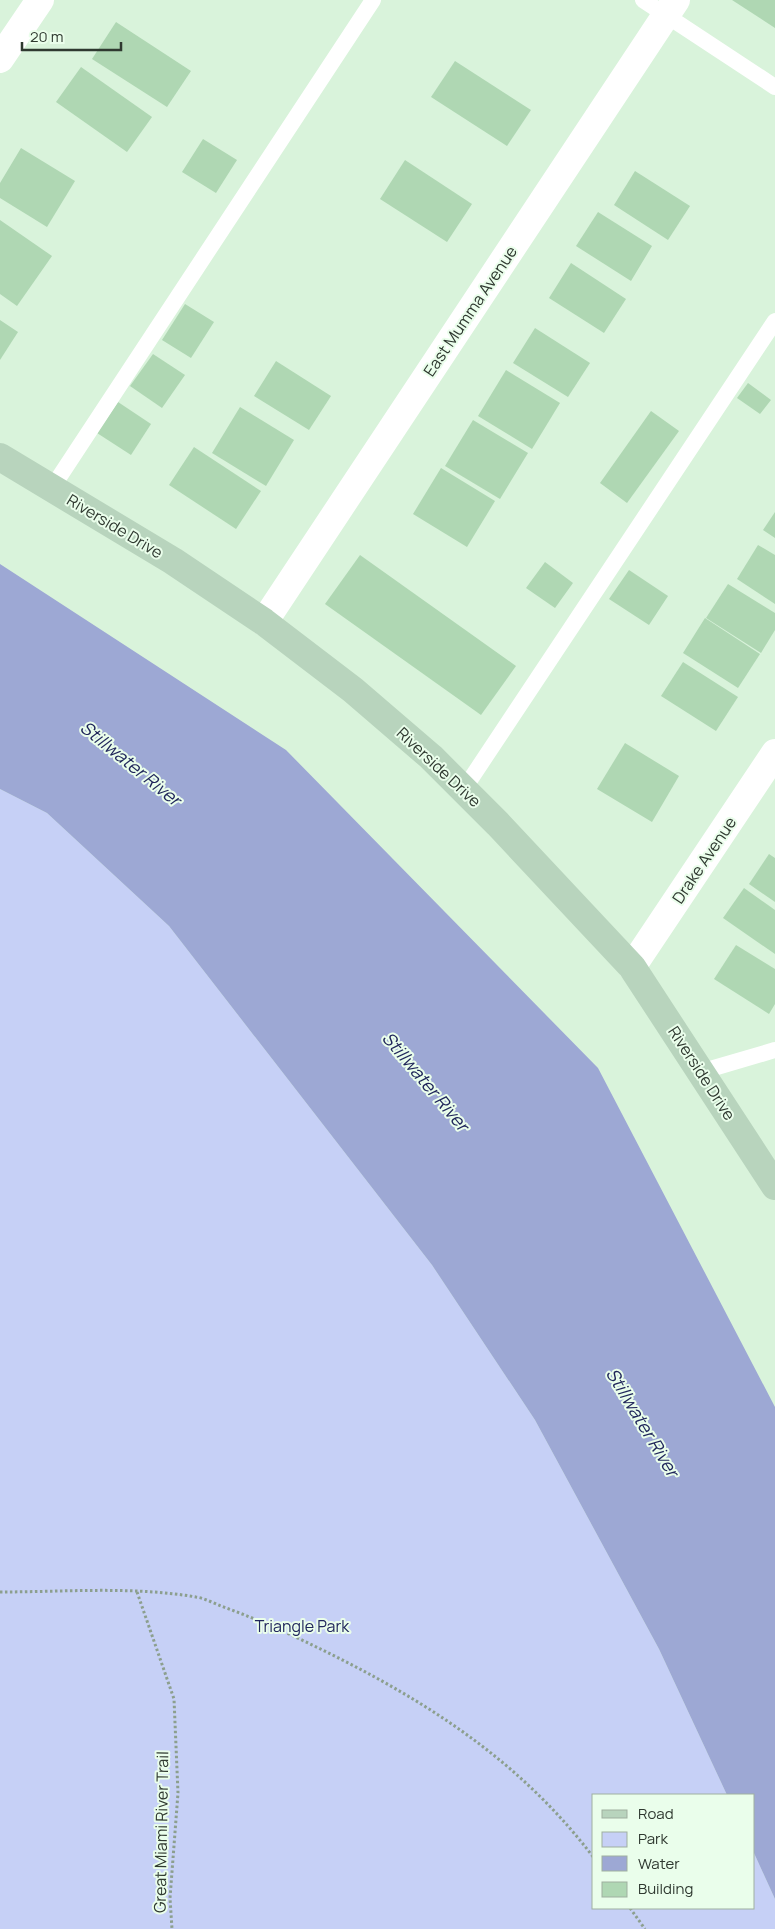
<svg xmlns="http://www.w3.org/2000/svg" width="775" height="1929" viewBox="0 0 775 1929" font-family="Manrope,sans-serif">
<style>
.green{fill:#c6d0f6}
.water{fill:#9da8d4}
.building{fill:#afd7b3}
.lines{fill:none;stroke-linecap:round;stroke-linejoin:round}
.path{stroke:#8c9f8e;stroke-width:3;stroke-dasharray:2.5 2.5;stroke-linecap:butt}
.service{stroke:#fff;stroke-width:16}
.minor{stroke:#fff;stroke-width:28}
.secondary{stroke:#b8d4bd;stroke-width:28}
.labels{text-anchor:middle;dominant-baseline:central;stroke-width:4;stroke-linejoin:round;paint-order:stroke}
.street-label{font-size:16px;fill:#2f3930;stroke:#eafeeb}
.park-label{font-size:16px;fill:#21275d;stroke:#eafeeb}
.water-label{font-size:18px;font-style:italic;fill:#1e2459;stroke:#eafeeb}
</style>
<rect width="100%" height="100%" fill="#d9f3db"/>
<polygon class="green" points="0,789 47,813 169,926 432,1265 535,1420 659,1649 727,1795 594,1795 594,1908 754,1908 754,1853 775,1899 775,1929 0,1929"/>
<polygon class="water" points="0,564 286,750 598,1068 775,1407 775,1899 754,1853 754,1795 727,1795 659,1649 535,1420 432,1265 169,926 47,813 0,789"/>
<g class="building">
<polygon points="732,0 775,0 775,28"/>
<polygon points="116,22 191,71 167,107 92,59"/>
<polygon points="455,61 531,110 507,146 431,97"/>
<polygon points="81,67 152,117 127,152 56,102"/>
<polygon points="203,139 237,160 216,193 182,172"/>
<polygon points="21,148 75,181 47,227 0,198 0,183"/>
<polygon points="405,160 472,204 447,242 380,199"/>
<polygon points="635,171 690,206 668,240 614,205"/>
<polygon points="598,212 652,246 631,281 576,246"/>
<polygon points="0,220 52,256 17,306 0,294"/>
<polygon points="571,263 626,299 604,333 549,298"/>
<polygon points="185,304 214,322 191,358 162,340"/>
<polygon points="0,320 18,332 0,360"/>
<polygon points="535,328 590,363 568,397 513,363"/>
<polygon points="153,354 185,375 162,408 130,386"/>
<polygon points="276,361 331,396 309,430 254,396"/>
<polygon points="506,370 560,403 532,449 478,416"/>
<polygon points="748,383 771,400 760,414 737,398"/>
<polygon points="118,402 151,424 131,455 97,433"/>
<polygon points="240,407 294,440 266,486 212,453"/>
<polygon points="651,411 679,431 627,503 600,483"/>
<polygon points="473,420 528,453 500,499 445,466"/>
<polygon points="194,447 261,491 236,529 169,485"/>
<polygon points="441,468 495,501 467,547 413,514"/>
<polygon points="775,512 775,538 763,530"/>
<polygon points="758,545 775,555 775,604 737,579"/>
<polygon points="360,555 516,666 481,715 325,604"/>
<polygon points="545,562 573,583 555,608 526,588"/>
<polygon points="629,570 668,596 649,625 609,599"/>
<polygon points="728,584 775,613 775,630 761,653 706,618"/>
<polygon points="705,618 760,654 738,688 683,653"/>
<polygon points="683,662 738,697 716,731 661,696"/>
<polygon points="625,743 679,776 652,822 597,789"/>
<polygon points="769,854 775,858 775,902 749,884"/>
<polygon points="744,888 775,910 775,954 723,918"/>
<polygon points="736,945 775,969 775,1004 769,1014 714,979"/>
</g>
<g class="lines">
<g class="path">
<path d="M0,1592c64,0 132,-6 196,5 8,1 17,6 25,9 22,8 44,17 66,27 120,56 226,118 307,225"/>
<polyline points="137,1592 174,1699 178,1793 170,1898 172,1929"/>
<polyline points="630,1908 645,1929"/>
</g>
<g class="service">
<polyline points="643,0 775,87"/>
<polyline points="52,488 373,0"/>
<polyline points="464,789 775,321"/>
<polyline points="700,1072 775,1050"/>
</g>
<g class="minor">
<polyline points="0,59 40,0"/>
<polyline points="264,622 676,0"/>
<polyline points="632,967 775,753"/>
</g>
<polyline class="secondary" points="0,457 173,561 264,622 353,690 431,757 498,824 632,967 775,1186"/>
</g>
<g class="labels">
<g class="street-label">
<text transform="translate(470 311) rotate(-56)">East Mumma Avenue</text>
<text transform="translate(115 526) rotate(31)">Riverside Drive</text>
<text transform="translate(439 767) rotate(43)">Riverside Drive</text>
<text transform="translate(704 860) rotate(-56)">Drake Avenue</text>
<text transform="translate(702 1073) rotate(57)">Riverside Drive</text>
<text transform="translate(161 1832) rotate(-89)">Great Miami River Trail</text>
</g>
<g class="park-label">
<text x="302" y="1626">Triangle Park</text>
</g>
<g class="water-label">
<text transform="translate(131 763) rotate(39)">Stillwater River</text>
<text transform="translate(426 1081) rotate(50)">Stillwater River</text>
<text transform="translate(643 1422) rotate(59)">Stillwater River</text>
</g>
</g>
<rect x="592" y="1794" width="162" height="115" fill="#eafeeb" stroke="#9fafa0"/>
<rect x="602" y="1810" width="25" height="8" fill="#b8d4bd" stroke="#9fafa0"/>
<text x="638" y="1819" font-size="15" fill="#2f3930">Road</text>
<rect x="602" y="1832" width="25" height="15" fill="#c6d0f6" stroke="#9fafa0"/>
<text x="638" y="1844" font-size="15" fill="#2f3930">Park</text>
<rect x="602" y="1856" width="25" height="15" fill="#9da8d4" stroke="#9fafa0"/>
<text x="638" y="1869" font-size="15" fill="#2f3930">Water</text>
<rect x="602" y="1882" width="25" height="15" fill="#afd7b3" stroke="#9fafa0"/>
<text x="638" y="1894" font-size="15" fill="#2f3930">Building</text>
<path d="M22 42v8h99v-8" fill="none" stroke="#2f3930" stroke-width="2.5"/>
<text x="30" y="42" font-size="15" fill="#2f3930" stroke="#eafeeb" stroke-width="4" paint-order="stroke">20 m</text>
</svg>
